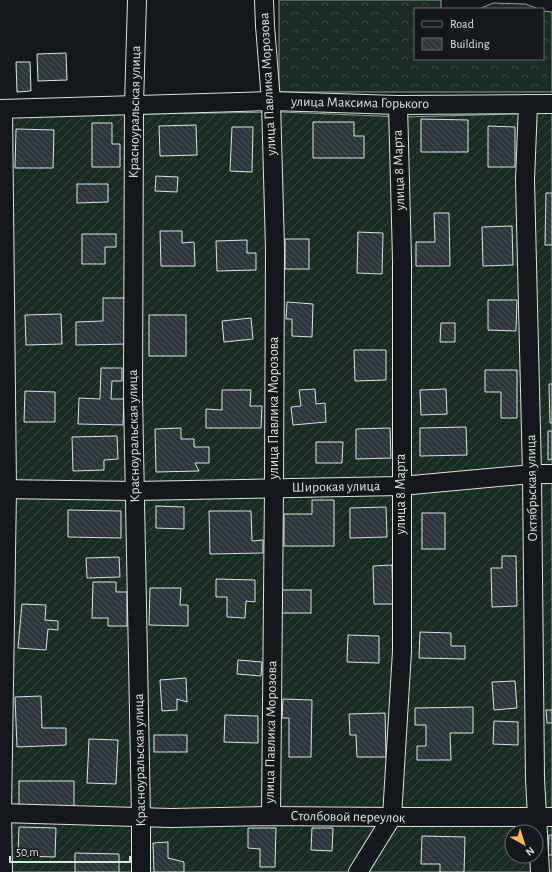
<svg xmlns="http://www.w3.org/2000/svg" width="552" height="872" viewBox="0 0 552 872" font-family="'Alegreya Sans',sans-serif">
<style>
.forest{fill:url(#forest-crowns);stroke:#939e99}
.garden{fill:url(#garden-furrows);stroke:#939e99;fill-rule:evenodd}
.building{fill:url(#building-back-hatch);stroke:#d8e6dc}
.lines{fill:none;stroke-linecap:round;stroke-linejoin:round}
.minor-casing{stroke:#d8e6dc;stroke-width:20}
.minor{stroke:#14181c;stroke-width:18}
.labels{text-anchor:middle;dominant-baseline:central;stroke-width:3;stroke-linejoin:round;paint-order:stroke}
.street-label{font-size:14px;fill:#d8e6dc;stroke:#14181c}
</style>
<defs>
<pattern id="forest-crowns" width="20" height="18" patternUnits="userSpaceOnUse"><rect width="20" height="18" fill="#1a2d24"/><path d="M2 6a3 3 0 1 1 6 0M12 15a3 3 0 1 1 6 0" fill="none" stroke="#3b4b43"/></pattern>
<pattern id="garden-furrows" width="10" height="10" patternUnits="userSpaceOnUse"><rect width="10" height="10" fill="#1a2d24"/><path d="M-1 1l2-2M0 10L10 0M9 11l2-2" fill="none" stroke="#3b4b43"/></pattern>
<pattern id="building-back-hatch" width="6" height="6" patternUnits="userSpaceOnUse"><rect width="6" height="6" fill="#2c363c"/><path d="M-1 5l2 2M0 0l6 6M5-1l2 2" fill="none" stroke="#4a5358"/></pattern>
</defs>
<rect width="100%" height="100%" fill="#14181c"/>
<g class="forest">
<polygon points="279,0 441,0 441,9 415,9 415,59 543,59 543,11 552,12 552,92 279,92"/>
<polygon points="493,3 525,4 539,9 479,9"/>
</g>
<path class="garden" d="M281,112l123,5 148,-4v759h-552v-758h144zM512,832h24v24h-24z"/>
<g class="building">
<polygon points="66,53 67,80 38,81 37,54"/>
<polygon points="16,62 30,62 31,91 17,92"/>
<polygon points="421,119 468,120 468,152 421,152"/>
<polygon points="313,122 354,122 354,136 364,136 364,158 313,158"/>
<polygon points="92,123 112,123 112,144 120,144 120,167 92,167"/>
<polygon points="196,125 197,155 160,156 159,126"/>
<polygon points="488,126 515,127 515,167 488,167"/>
<polygon points="232,127 253,127 252,172 230,171"/>
<polygon points="16,129 54,130 53,168 15,168"/>
<polygon points="156,176 178,177 177,192 155,191"/>
<polygon points="77,184 108,184 108,202 77,203"/>
<polygon points="546,193 552,193 552,245 545,245"/>
<polygon points="434,213 449,213 450,266 416,266 416,242 435,242"/>
<polygon points="512,226 513,265 483,266 482,227"/>
<polygon points="160,231 182,231 182,243 194,242 195,266 161,266"/>
<polygon points="358,232 383,233 382,274 357,273"/>
<polygon points="82,234 116,234 116,247 105,247 105,264 82,264"/>
<rect x="285" y="239" width="24" height="30"/>
<polygon points="247,240 247,253 256,253 256,270 217,271 216,241"/>
<polygon points="103,298 125,298 126,344 76,345 76,322 103,321"/>
<polygon points="488,300 517,300 516,331 488,330"/>
<polygon points="287,302 313,304 312,337 292,336 292,319 286,319"/>
<polygon points="61,314 62,344 26,345 25,315"/>
<rect x="149" y="315" width="37" height="41"/>
<polygon points="251,318 253,339 224,342 222,321"/>
<polygon points="441,323 455,323 455,342 440,342"/>
<polygon points="354,350 386,350 386,380 355,381"/>
<polygon points="101,368 122,368 122,381 112,381 111,399 124,399 123,425 78,424 79,398 100,399"/>
<polygon points="485,370 517,370 517,418 501,418 501,392 485,392"/>
<polygon points="549,384 552,384 552,423 550,423"/>
<polygon points="315,389 316,404 325,403 326,422 293,425 291,407 301,406 299,390"/>
<polygon points="446,389 447,414 421,415 420,390"/>
<polygon points="222,390 251,390 250,406 262,406 261,428 206,428 206,409 222,410"/>
<polygon points="25,391 55,392 55,422 24,422"/>
<polygon points="466,427 467,455 420,456 420,428"/>
<polygon points="181,428 181,439 194,439 194,447 209,447 209,463 195,463 199,471 156,472 155,429"/>
<polygon points="390,428 391,458 356,459 356,429"/>
<polygon points="548,431 552,431 552,459 548,460"/>
<polygon points="117,436 118,459 104,460 104,470 73,471 72,437"/>
<polygon points="316,442 343,442 342,463 316,463"/>
<polygon points="312,500 334,500 334,546 284,546 284,514 312,514"/>
<polygon points="156,506 184,507 184,529 156,528"/>
<polygon points="386,507 387,537 350,538 350,508"/>
<polygon points="68,510 121,511 121,538 68,537"/>
<polygon points="209,511 251,511 252,541 263,540 263,553 210,554"/>
<rect x="422" y="513" width="23" height="36"/>
<polygon points="502,556 516,556 517,606 492,607 491,568 502,568"/>
<polygon points="119,557 120,577 87,578 86,558"/>
<polygon points="392,565 393,604 374,604 373,566"/>
<polygon points="216,579 255,580 255,602 246,601 245,618 227,617 227,597 216,597"/>
<polygon points="93,582 116,582 116,592 127,592 127,626 108,626 108,618 92,618"/>
<polygon points="150,588 181,588 180,605 188,605 188,626 149,625"/>
<rect x="282" y="590" width="29" height="23"/>
<polygon points="22,604 46,605 45,620 58,621 58,630 48,629 46,650 18,648"/>
<polygon points="420,632 451,633 451,646 465,646 465,659 419,658"/>
<polygon points="348,635 379,636 379,663 347,662"/>
<polygon points="238,660 262,662 261,676 237,674"/>
<polygon points="186,678 187,702 177,699 177,710 162,711 160,680"/>
<polygon points="515,681 517,708 494,710 492,682"/>
<polygon points="41,696 42,728 66,728 66,745 17,747 15,697"/>
<polygon points="283,699 312,700 311,757 289,757 289,718 282,718"/>
<polygon points="473,707 473,733 450,733 451,760 417,760 417,746 426,746 426,725 415,725 415,708"/>
<polygon points="546,710 552,710 552,723 547,723"/>
<polygon points="385,713 386,757 357,757 356,735 350,735 349,714"/>
<polygon points="225,715 258,716 258,743 224,742"/>
<polygon points="494,721 518,722 518,745 493,744"/>
<rect x="154" y="735" width="33" height="17"/>
<polygon points="89,739 118,740 116,784 87,783"/>
<rect x="19" y="781" width="55" height="26"/>
<polygon points="19,827 56,828 55,857 18,856"/>
<polygon points="248,828 276,828 275,867 260,867 260,849 248,848"/>
<polygon points="312,828 333,828 332,851 311,850"/>
<polygon points="549,835 552,835 552,855 548,855"/>
<polygon points="422,836 465,837 464,872 440,872 440,864 421,864"/>
<polygon points="168,842 168,858 184,862 184,872 154,872 153,843"/>
<polygon points="75,853 119,854 119,872 75,872"/>
</g>
<g class="lines">
<g class="minor-casing">
<g id="minor">
<polyline points="137,0 134,105 133,395 141,818 141,872"/>
<polyline points="264,0 265,26 271,101 275,249 274,488 271,816"/>
<polyline points="528,104 525,180 532,474 535,779 540,872"/>
<polyline points="0,109 271,101 398,105 552,104"/>
<polyline points="0,489 135,491 401,486 532,474 552,474"/>
<polyline points="0,813 171,818 271,816 392,817 552,817"/>
<polyline points="3,872 2,813 7,489 3,109"/>
<polyline points="358,872 392,817 402,651 402,260 398,105"/>
</g>
</g>
<use href="#minor" class="minor"/>
</g>
<g class="labels">
<g class="street-label">
<text transform="translate(268 84) rotate(-93)">улица Павлика Морозова</text>
<text transform="translate(360 103) rotate(1)">улица Максима Горького</text>
<text transform="translate(135 112) rotate(-89)">Красноуральская улица</text>
<text transform="translate(399 170) rotate(-92)">улица 8 Марта</text>
<text transform="translate(274 408) rotate(-90)">улица Павлика Морозова</text>
<text transform="translate(134 436) rotate(-91)">Красноуральская улица</text>
<text transform="translate(336 487) rotate(-1)">Широкая улица</text>
<text transform="translate(532 488) rotate(-91)">Октябрьская улица</text>
<text transform="translate(401 494) rotate(-90)">улица 8 Марта</text>
<text transform="translate(271 732) rotate(-89)">улица Павлика Морозова</text>
<text transform="translate(140 760) rotate(-91)">Красноуральская улица</text>
<text transform="translate(348 817) rotate(1)">Столбовой переулок</text>
</g>
</g>
<rect x="414" y="8" width="130" height="52" fill="#14181c" stroke="#626a69"/>
<rect x="422" y="21" width="20" height="6" fill="#14181c" stroke="#626a69"/>
<text x="450" y="28" font-size="12" fill="#d8e6dc">Road</text>
<rect x="422" y="38" width="20" height="12" fill="url(#building-back-hatch)" stroke="#626a69"/>
<text x="450" y="48" font-size="12" fill="#d8e6dc">Building</text>
<g transform="translate(524 844) rotate(141)"><circle r="19" fill="#14181c" stroke="#626a69"/>
<path d="M0-3L7 15L0 10L-7 15Z" fill="#ffb74d"/>
<text y="-6" font-size="11" font-weight="bold" text-anchor="middle" fill="#d8e6dc">N</text>
</g>
<path d="M10 856v6h120v-6" fill="none" stroke="#d8e6dc" stroke-width="2"/>
<text x="16" y="856" font-size="12" fill="#d8e6dc" stroke="#14181c" stroke-width="3" paint-order="stroke">50 m</text>
</svg>
